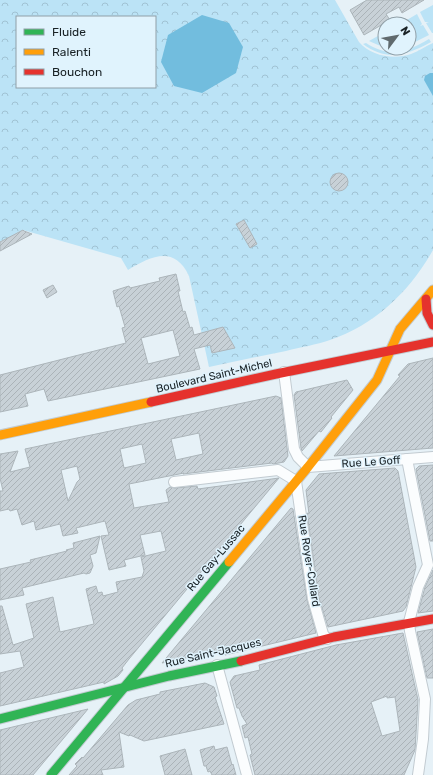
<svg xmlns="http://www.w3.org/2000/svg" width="433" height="775" viewBox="0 0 433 775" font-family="Rubik,sans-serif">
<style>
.grass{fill:#bbe3f6}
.forest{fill:url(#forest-crowns);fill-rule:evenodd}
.water{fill:#72bdde}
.building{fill:url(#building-hatch);stroke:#acb5ba;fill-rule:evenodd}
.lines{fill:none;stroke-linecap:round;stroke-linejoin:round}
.street-casing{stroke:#c2cbd1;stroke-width:12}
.fast-casing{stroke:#c2cbd1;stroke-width:11}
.slow-casing{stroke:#c2cbd1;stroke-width:11}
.jam-casing{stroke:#c2cbd1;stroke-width:11}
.street{stroke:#fbfdfe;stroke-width:10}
.fast{stroke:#30b455;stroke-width:9}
.slow{stroke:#ff9f0a;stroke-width:9}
.jam{stroke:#e5322d;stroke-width:9}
.labels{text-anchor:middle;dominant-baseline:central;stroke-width:3;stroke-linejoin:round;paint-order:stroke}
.street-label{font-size:11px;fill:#182125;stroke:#e0f3fd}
</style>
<defs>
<pattern id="forest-crowns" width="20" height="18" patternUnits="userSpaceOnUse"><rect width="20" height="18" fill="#bbe3f6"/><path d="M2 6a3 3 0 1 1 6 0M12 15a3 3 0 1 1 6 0" fill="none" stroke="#a0c2d3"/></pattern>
<pattern id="building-hatch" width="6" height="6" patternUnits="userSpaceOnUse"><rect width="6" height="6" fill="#c8d1d7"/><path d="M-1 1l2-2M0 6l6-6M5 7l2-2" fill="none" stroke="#abb3b8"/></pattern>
</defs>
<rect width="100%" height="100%" fill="#e6f1f7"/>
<g class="grass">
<polygon points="433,5 433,33 432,33 426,23 429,22 425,22 420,12"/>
<polygon points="417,14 422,24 420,26 423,25 429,35 409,45 409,24 400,24"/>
<polygon points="385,32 385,48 369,41"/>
<path d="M429,39l2,3c-24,13 -44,20 -68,2l3,-1c23,15 41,9 63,-4z"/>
</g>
<path class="forest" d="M0,0h335l24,42c12,14 35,18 52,12 8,-3 15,-8 22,-11v207c-23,41 -58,75 -103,90 -14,5 -29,7 -44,11 -26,5 -52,11 -77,16l-20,-91c-15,-32 -39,-19 -61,-6l-7,-12 -98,-28 -23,12zM17,17h138v70h-138z"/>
<g class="water">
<polygon points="202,15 229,23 243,47 236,73 202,93 174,86 161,62 168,35"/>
<polygon points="430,73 433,73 433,96 424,80 425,76"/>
</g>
<g class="building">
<polygon points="367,0 424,0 402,13 399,7 386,14 390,20 364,35 350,10"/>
<circle cx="339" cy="182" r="9"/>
<polygon points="244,220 257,244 250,248 236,224"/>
<polygon points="23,230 24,231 32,234 0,251 0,242"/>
<path d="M176,274l4,17h-2l5,21 2,-1 5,17 2,-1 2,8 29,-8 12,21 -23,5 -2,-8 -16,4 6,20 -152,32 -4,-12 -19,5 3,12 -28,6v-37l126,-32 -4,-15 3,-1 -6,-21 -2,1 -4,-16 16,-5 1,2 30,-7 -1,-3zM173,330l7,26 -32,8 -7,-26z"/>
<polygon points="53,285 57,292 47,298 43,290"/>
<polygon points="433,358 433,448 334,456 400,376 398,375 408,364"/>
<polygon points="347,380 353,390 331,417 332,418 321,432 319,431 302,451 301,448 294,395 296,392"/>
<path d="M276,396l5,2 7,58 -4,6 -11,2 -1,-1 -89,11 1,-1 -55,11 5,24 35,-6 -3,-12 4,-3 5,1 22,-2 1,3 81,-11 -150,181 -7,9 1,2 -5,6 -14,8v-2l-104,24v-33l24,-6 -4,-16 -20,3v-48h2l11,39 21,-7 -8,-34 27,-7 7,35 34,-8 -8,-35 10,-3 2,7 4,-1 1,4 15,-4 -2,-10 26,-5 2,-6 -3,-14 25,-6 -5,-20 -21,4 5,20 -21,5 2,6 -17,4 -8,-34 8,-1 -4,-14 -29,7 2,5 -15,3 -3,-12 -24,6 -2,-9 -12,4 -5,-16 -7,2 -1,-2 -9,2v-20h3l-3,-13v-24l18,-3 -8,21 20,-5 -5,-18zM199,433l4,21 -27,6 -5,-21zM142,444l4,19 -22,5 -4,-19zM77,466l3,13 -3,3 -9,19 -7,-31z"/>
<polygon points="433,465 433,541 430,541 416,469 419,466"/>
<polygon points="395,468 398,471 416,567 406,607 403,611 328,627 319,598 307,513 309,514 306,490 319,474"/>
<polygon points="291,508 293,509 307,600 316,633 225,655 223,650 162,663"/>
<polygon points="100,536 96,553 90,555 93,566 90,573 86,574 84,573 22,588 24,595 0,600 0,569 31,562 30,560 67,551 66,550 74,548 73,543"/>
<polygon points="433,570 433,611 418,613 425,587"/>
<polygon points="433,629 433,678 427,678 417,632"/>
<path d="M403,633l15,67 -3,50 -11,25h-149l-5,-20 2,-1 -4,-17 -3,1 -3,-12 5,-2 -5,-8 -3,-8h-2l-7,-26 4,-6 26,-6 -1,-5 77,-20zM387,696v2l8,-1 5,34 -18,5 -11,-34z"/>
<polygon points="205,683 214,687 217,696 215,697 224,724 144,741 130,735 129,736 119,732 124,767 101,770 103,775 69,775 77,766 75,764 82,757 83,758 128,705 136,700 160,694 160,692"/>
<polygon points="88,709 33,775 0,775 0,730"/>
<polygon points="214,746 215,750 227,747 232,765 233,764 236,775 212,775 210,771 208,772 206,766 204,766 200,750"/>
<polygon points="185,749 192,775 165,775 160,756"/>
</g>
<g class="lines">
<g class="street-casing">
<g id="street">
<polyline points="284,372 294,449 298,457 308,467 433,457"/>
<polyline points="407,459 428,565 418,587 409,622 410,631 425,699 423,739 418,775"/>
<polyline points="174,482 278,470 296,481 313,599 323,634 327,639"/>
<polyline points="217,665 247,775"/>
</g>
</g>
<g class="fast-casing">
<g id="fast">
<polyline points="0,719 169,676 241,661"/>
<polyline points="51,775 229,562"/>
</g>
</g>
<g class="slow-casing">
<g id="slow">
<polyline points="0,435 151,402"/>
<polyline points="229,562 308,467 377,380 400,329 433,290"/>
</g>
</g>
<g class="jam-casing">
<g id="jam">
<polyline points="426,299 427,313 433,325"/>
<polyline points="151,402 276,374 433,342"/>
<polyline points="241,661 334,637 433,619"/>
</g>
</g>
<use href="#street" class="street"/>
<use href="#fast" class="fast"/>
<use href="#slow" class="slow"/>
<use href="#jam" class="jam"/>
</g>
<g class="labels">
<g class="street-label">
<text transform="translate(214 376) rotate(-13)">Boulevard Saint-Michel</text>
<text transform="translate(371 462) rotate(-4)">Rue Le Goff</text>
<text transform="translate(216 558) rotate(-50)">Rue Gay-Lussac</text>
<text transform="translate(309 561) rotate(81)">Rue Royer-Collard</text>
<text transform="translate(213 653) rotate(-13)">Rue Saint-Jacques</text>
</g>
</g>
<rect x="16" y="16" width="140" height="72" fill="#e0f3fd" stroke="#909fa7"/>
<rect x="24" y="29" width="20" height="6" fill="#30b455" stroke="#909fa7"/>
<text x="52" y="36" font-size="12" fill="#182125">Fluide</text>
<rect x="24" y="49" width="20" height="6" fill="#ff9f0a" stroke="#909fa7"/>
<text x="52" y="56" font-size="12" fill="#182125">Ralenti</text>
<rect x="24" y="69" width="20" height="6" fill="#e5322d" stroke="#909fa7"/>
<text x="52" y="76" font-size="12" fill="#182125">Bouchon</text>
<g transform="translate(397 36) rotate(58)"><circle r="19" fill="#e0f3fd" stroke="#909fa7"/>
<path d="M0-3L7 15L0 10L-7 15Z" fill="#606a6e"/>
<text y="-6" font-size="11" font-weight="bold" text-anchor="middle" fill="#182125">N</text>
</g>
</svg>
